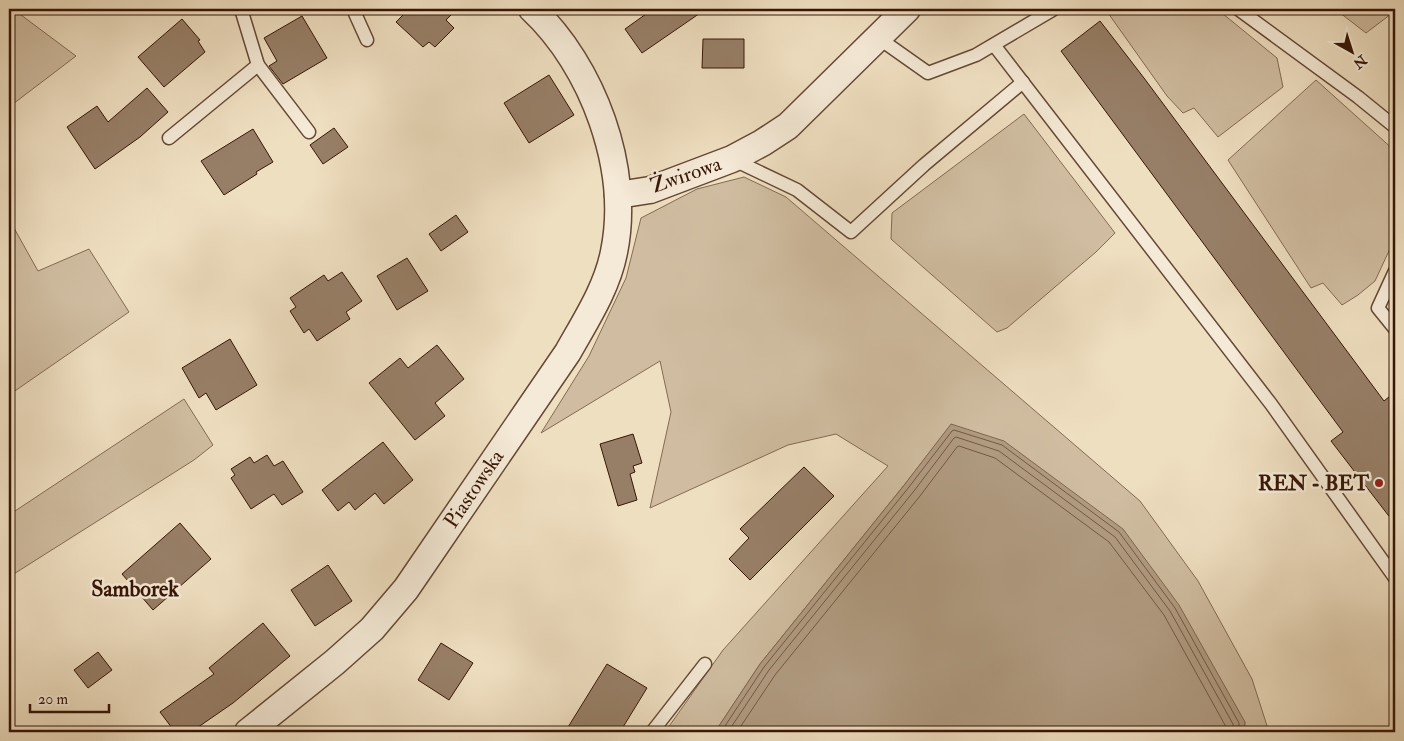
<svg xmlns="http://www.w3.org/2000/svg" width="1404" height="741" viewBox="0 0 1404 741" font-family="'IM FELL Double Pica',serif">
<style>
.green{fill:#d0bda1;stroke:#846a54}
.water{fill:#b09b81;stroke:#806650}
.lines{fill:none;stroke-linecap:round;stroke-linejoin:round}
.shore{stroke:#745844;stroke-width:1}
.building{fill:#977f67;stroke:#371606}
.service-casing{stroke:#654835;stroke-width:15}
.minor-casing{stroke:#654835;stroke-width:29}
.service{stroke:#f5ead7;stroke-width:12}
.minor{stroke:#f5ead7;stroke-width:26}
.poi-dot{fill:#8f2418;stroke:#f5ead7;stroke-width:2}
.labels{text-anchor:middle;dominant-baseline:central;stroke-width:5;stroke-linejoin:round;paint-order:stroke}
.street-label{font-size:21px;fill:#371606;stroke:#f5ead7}
.poi-label{font-size:21px;font-weight:bold;fill:#371606;stroke:#f5ead7;text-anchor:end}
.neighbourhood-label{font-size:22px;font-weight:bold;fill:#371606;stroke:#f5ead7}
</style>
<rect width="100%" height="100%" fill="#efdfc1"/>
<filter id="stains"><feTurbulence type="fractalNoise" baseFrequency=".004" numOctaves="4"/><feColorMatrix values="0 0 0 0 .2 0 0 0 0 .09 0 0 0 0 .02 0 0 0 .5 -.17"/></filter>
<radialGradient id="worn" r=".72"><stop offset=".6" stop-color="#630" stop-opacity="0"/><stop offset="1" stop-color="#630" stop-opacity=".3"/></radialGradient>
<g class="green">
<polygon points="9,9 13,9 76,56 9,107"/>
<polygon points="1121,9 1217,9 1277,58 1283,87 1218,137 1194,108 1183,113 1167,96 1108,13"/>
<polygon points="1335,9 1395,9 1395,11 1366,33"/>
<polygon points="1316,80 1395,151 1395,238 1375,281 1358,295 1342,305 1323,283 1311,288 1228,160"/>
<polygon points="1024,114 1115,233 1096,252 1007,328 997,332 891,239 892,213"/>
<polygon points="744,177 786,197 1140,501 1198,581 1252,679 1269,732 1244,732 1245,722 952,424 905,484 760,664 715,732 665,732 723,650 888,466 836,434 788,445 650,508 671,412 660,361 541,433 589,356 626,278 641,218 697,189"/>
<polygon points="9,219 38,271 89,249 129,312 9,395"/>
<polygon points="184,399 213,445 194,460 9,577 9,515"/>
</g>
<polygon class="water" points="951,424 1004,441 1123,529 1179,605 1245,722 1244,732 715,732 760,664 905,484"/>
<g class="lines">
<g class="shore">
<polyline points="721,732 764,667 909,487 952,431 954,430 1002,445 1119,532 1175,608 1239,723 1239,732"/>
<polyline points="728,732 769,670 914,491 954,438 956,437 999,451 1115,537 1170,611 1233,724 1233,732"/>
<polyline points="737,732 775,675 920,496 957,447 959,446 995,458 1109,542 1164,615 1225,725 1225,732"/>
</g>
</g>
<g class="building">
<polygon points="409,9 457,9 446,20 454,28 435,47 429,42 423,47 396,22"/>
<polygon points="653,9 706,9 642,53 625,29"/>
<polygon points="302,16 327,58 283,84 269,66 277,61 264,38"/>
<polygon points="182,19 200,40 198,41 205,52 164,87 138,57"/>
<polygon points="1100,21 1144,78 1384,401 1395,392 1395,524 1331,441 1343,432 1061,51"/>
<polygon points="703,39 744,39 744,68 702,68"/>
<polygon points="549,75 574,115 529,143 504,103"/>
<polygon points="147,88 168,112 140,137 95,169 67,127 97,106 108,122"/>
<polygon points="334,128 348,147 323,164 310,145"/>
<polygon points="253,129 273,162 256,172 257,174 224,195 201,161"/>
<polygon points="456,215 468,232 441,251 429,234"/>
<polygon points="407,258 428,291 397,310 377,276"/>
<polygon points="342,272 362,301 346,312 350,319 317,341 309,329 304,333 290,311 296,307 290,298 324,275 328,281"/>
<polygon points="230,339 257,385 216,410 206,393 199,398 182,368"/>
<polygon points="437,345 464,379 435,403 445,416 415,440 369,383 400,358 408,368"/>
<polygon points="633,434 642,463 633,466 635,472 630,474 637,500 618,506 600,444"/>
<polygon points="383,442 413,480 384,504 375,493 355,510 349,502 338,511 322,490"/>
<polygon points="267,455 274,466 283,461 303,492 282,505 274,494 251,509 231,478 235,475 231,469 250,457 254,463"/>
<polygon points="804,467 834,496 750,580 729,559 749,538 740,529"/>
<polygon points="180,523 211,559 153,610 122,574"/>
<polygon points="328,565 352,601 315,626 291,590"/>
<polygon points="263,623 290,656 233,703 191,732 175,732 160,712 214,674 209,668"/>
<polygon points="441,643 473,663 449,700 418,680"/>
<polygon points="98,652 112,670 88,688 74,670"/>
<polygon points="607,664 647,688 620,732 565,732"/>
</g>
<g class="lines">
<g class="service-casing">
<g id="service">
<polyline points="353,9 367,40"/>
<polyline points="1238,9 1358,97 1395,127"/>
<polyline points="877,37 928,73 976,55 1054,9"/>
<polyline points="994,45 1271,404 1395,578"/>
<polyline points="258,65 309,132"/>
<polyline points="169,138 258,65 241,9"/>
<polyline points="732,159 797,190 851,232 924,165 1023,82"/>
<polyline points="1395,271 1378,308 1395,329"/>
<polyline points="652,732 705,664"/>
</g>
</g>
<g class="minor-casing">
<g id="minor">
<polyline points="618,195 650,190 732,159 762,143 788,126 907,9"/>
<path d="M248,732l87,-70 37,-33 34,-40 162,-237c18,-32 39,-64 46,-100 17,-83 -21,-186 -82,-243"/>
</g>
</g>
<use href="#service" class="service"/>
<use href="#minor" class="minor"/>
</g>
<circle class="poi-dot" cx="1379" cy="483" r="5"/>
<g class="labels">
<g class="street-label">
<text transform="translate(686 175) rotate(-19)">Żwirowa</text>
<text transform="translate(474 489) rotate(-56)">Piastowska</text>
</g>
<g class="poi-label">
<text x="1369" y="483">REN - BET</text>
</g>
<g class="neighbourhood-label">
<text x="135" y="589">Samborek</text>
</g>
</g>
<rect width="1404" height="741" fill="none" stroke="#efdfc1" stroke-width="30"/>
<rect x="10" y="10" width="1384" height="721" fill="none" stroke="#371606" stroke-width="2.5"/>
<rect x="15" y="15" width="1374" height="711" fill="none" stroke="#371606"/>
<g transform="translate(1352 52) rotate(141)" stroke="#f5ead7" stroke-width="4" paint-order="stroke">
<path d="M0-4L9 19L0 12L-9 19Z" fill="#371606"/>
<text y="-8" font-size="14" font-weight="bold" text-anchor="middle" fill="#371606">N</text>
</g>
<path d="M30 704v8h79v-8" fill="none" stroke="#371606" stroke-width="2.5"/>
<text x="38" y="704" font-size="15" fill="#371606" stroke="#f5ead7" stroke-width="4" paint-order="stroke">20 m</text>
<rect width="100%" height="100%" filter="url(#stains)"/>
<rect width="100%" height="100%" fill="url(#worn)"/>
</svg>
